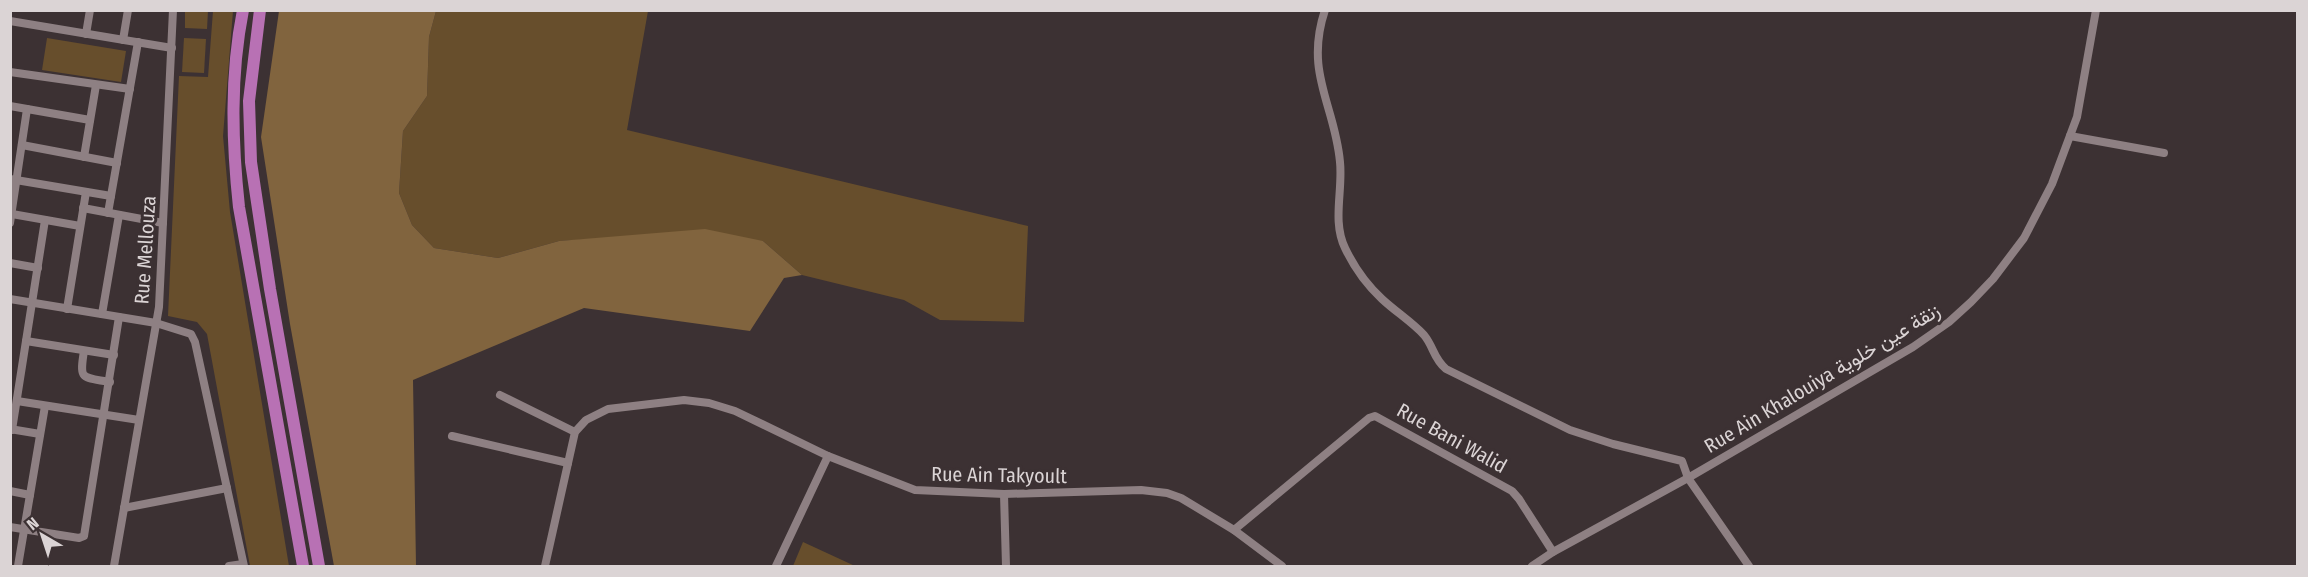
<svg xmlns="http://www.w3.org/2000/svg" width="2308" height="577" viewBox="0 0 2308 577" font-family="'Fira Sans Condensed',Vazirmatn,sans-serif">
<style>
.green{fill:#674e2c}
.forest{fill:#81643e}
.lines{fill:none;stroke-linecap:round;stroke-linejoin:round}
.minor{stroke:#8e8083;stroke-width:8}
.trunk{stroke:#b871b4;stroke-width:12}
.labels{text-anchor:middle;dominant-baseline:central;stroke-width:6;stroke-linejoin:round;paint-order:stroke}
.street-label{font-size:20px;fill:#dbd4d5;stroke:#3c3133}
</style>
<rect width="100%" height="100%" fill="#3c3133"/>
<g class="green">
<polygon points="185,11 208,11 207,29 185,28"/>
<polygon points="213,11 233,11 223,136 230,212 289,566 250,566 207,334 197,322 168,316 179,76 208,77"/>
<polygon points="436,11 648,11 627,130 1028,226 1024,322 940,320 904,300 802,275 763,241 629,237 559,241 498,258 434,248 412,225 399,193 403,131 427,96 429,37"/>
<polygon points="47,38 126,51 121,82 42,70"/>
<polygon points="184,38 206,39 204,73 182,72"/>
<polygon points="803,542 855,566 793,566"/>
</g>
<polygon class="forest" points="279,11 436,11 429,37 427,96 403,131 399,193 412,225 434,248 498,258 559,241 705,229 763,241 802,275 784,278 750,331 584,308 413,380 416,566 334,566 290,324 261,137"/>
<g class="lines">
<g class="minor">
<path d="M1325,10c-21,63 10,95 15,152 3,29 -8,59 5,86 9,19 22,37 37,51 14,13 30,23 42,36 10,12 9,23 22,34l124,61 43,14 69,17 6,17 61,88"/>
<polyline points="10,21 172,48"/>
<polyline points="86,34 90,10"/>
<polyline points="123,40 128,10"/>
<polyline points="10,72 130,89"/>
<polyline points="10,106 90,120"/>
<polyline points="2070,136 2164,153"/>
<polyline points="22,145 117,163"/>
<polyline points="84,157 96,85"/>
<polyline points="10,179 111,196"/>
<polyline points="83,208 163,223"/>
<polyline points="108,213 138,42"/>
<polyline points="12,214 80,226"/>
<polyline points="10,223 27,109"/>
<polyline points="10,263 38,268"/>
<polyline points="10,299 156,323 191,334 195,342 244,566"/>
<polyline points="67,309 86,192"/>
<polyline points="102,314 119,215"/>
<polyline points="26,341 114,355"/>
<path d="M84,351c-5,30 -2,26 26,31"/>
<polyline points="500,395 575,432"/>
<polyline points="17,401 139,420"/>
<polyline points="10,429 40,434"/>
<polyline points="12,430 45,220"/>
<polyline points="452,436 568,463"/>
<polyline points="10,491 30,495"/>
<polyline points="1004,494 1006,566"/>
<polyline points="124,508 227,488"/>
<polyline points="10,527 79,538 84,536 119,317"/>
<polyline points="1234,530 1369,418 1375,416 1512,491 1519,499 1553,552"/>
<polyline points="18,566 45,406"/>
<polyline points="114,566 159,307 173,10"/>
<polyline points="229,566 243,564"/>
<polyline points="545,566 575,432 586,420 608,409 684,400 709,403 735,411 828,456 915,490 1004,494 1141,490 1167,493 1181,498 1234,530 1282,566"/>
<polyline points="776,566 828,456"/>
<polyline points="1532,566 1553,552 1688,478 1913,347 1949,322 1971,302 1993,279 2024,238 2052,184 2077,117 2096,10"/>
</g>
<g class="trunk">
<path d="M243,10c-13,66 -11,132 -4,197l64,359"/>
<polyline points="260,10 249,101 251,162 270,289 319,566"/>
</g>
</g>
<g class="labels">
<g class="street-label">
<text transform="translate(145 250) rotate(-86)">Rue Mellouza</text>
<text transform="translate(1822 378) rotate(-31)">Rue Ain Khalouiya زنقة عين خلوية</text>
<text transform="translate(1452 438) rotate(29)">Rue Bani Walid</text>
<text transform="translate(999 475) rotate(1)">Rue Ain Takyoult</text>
</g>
</g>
<rect width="2308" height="577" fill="none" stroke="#dbd4d5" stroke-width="24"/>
<g transform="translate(42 535) rotate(321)" stroke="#3c3133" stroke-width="4.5" paint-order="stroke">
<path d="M0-4.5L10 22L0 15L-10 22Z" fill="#dbd4d5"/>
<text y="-9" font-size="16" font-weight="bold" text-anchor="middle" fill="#dbd4d5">N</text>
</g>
</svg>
